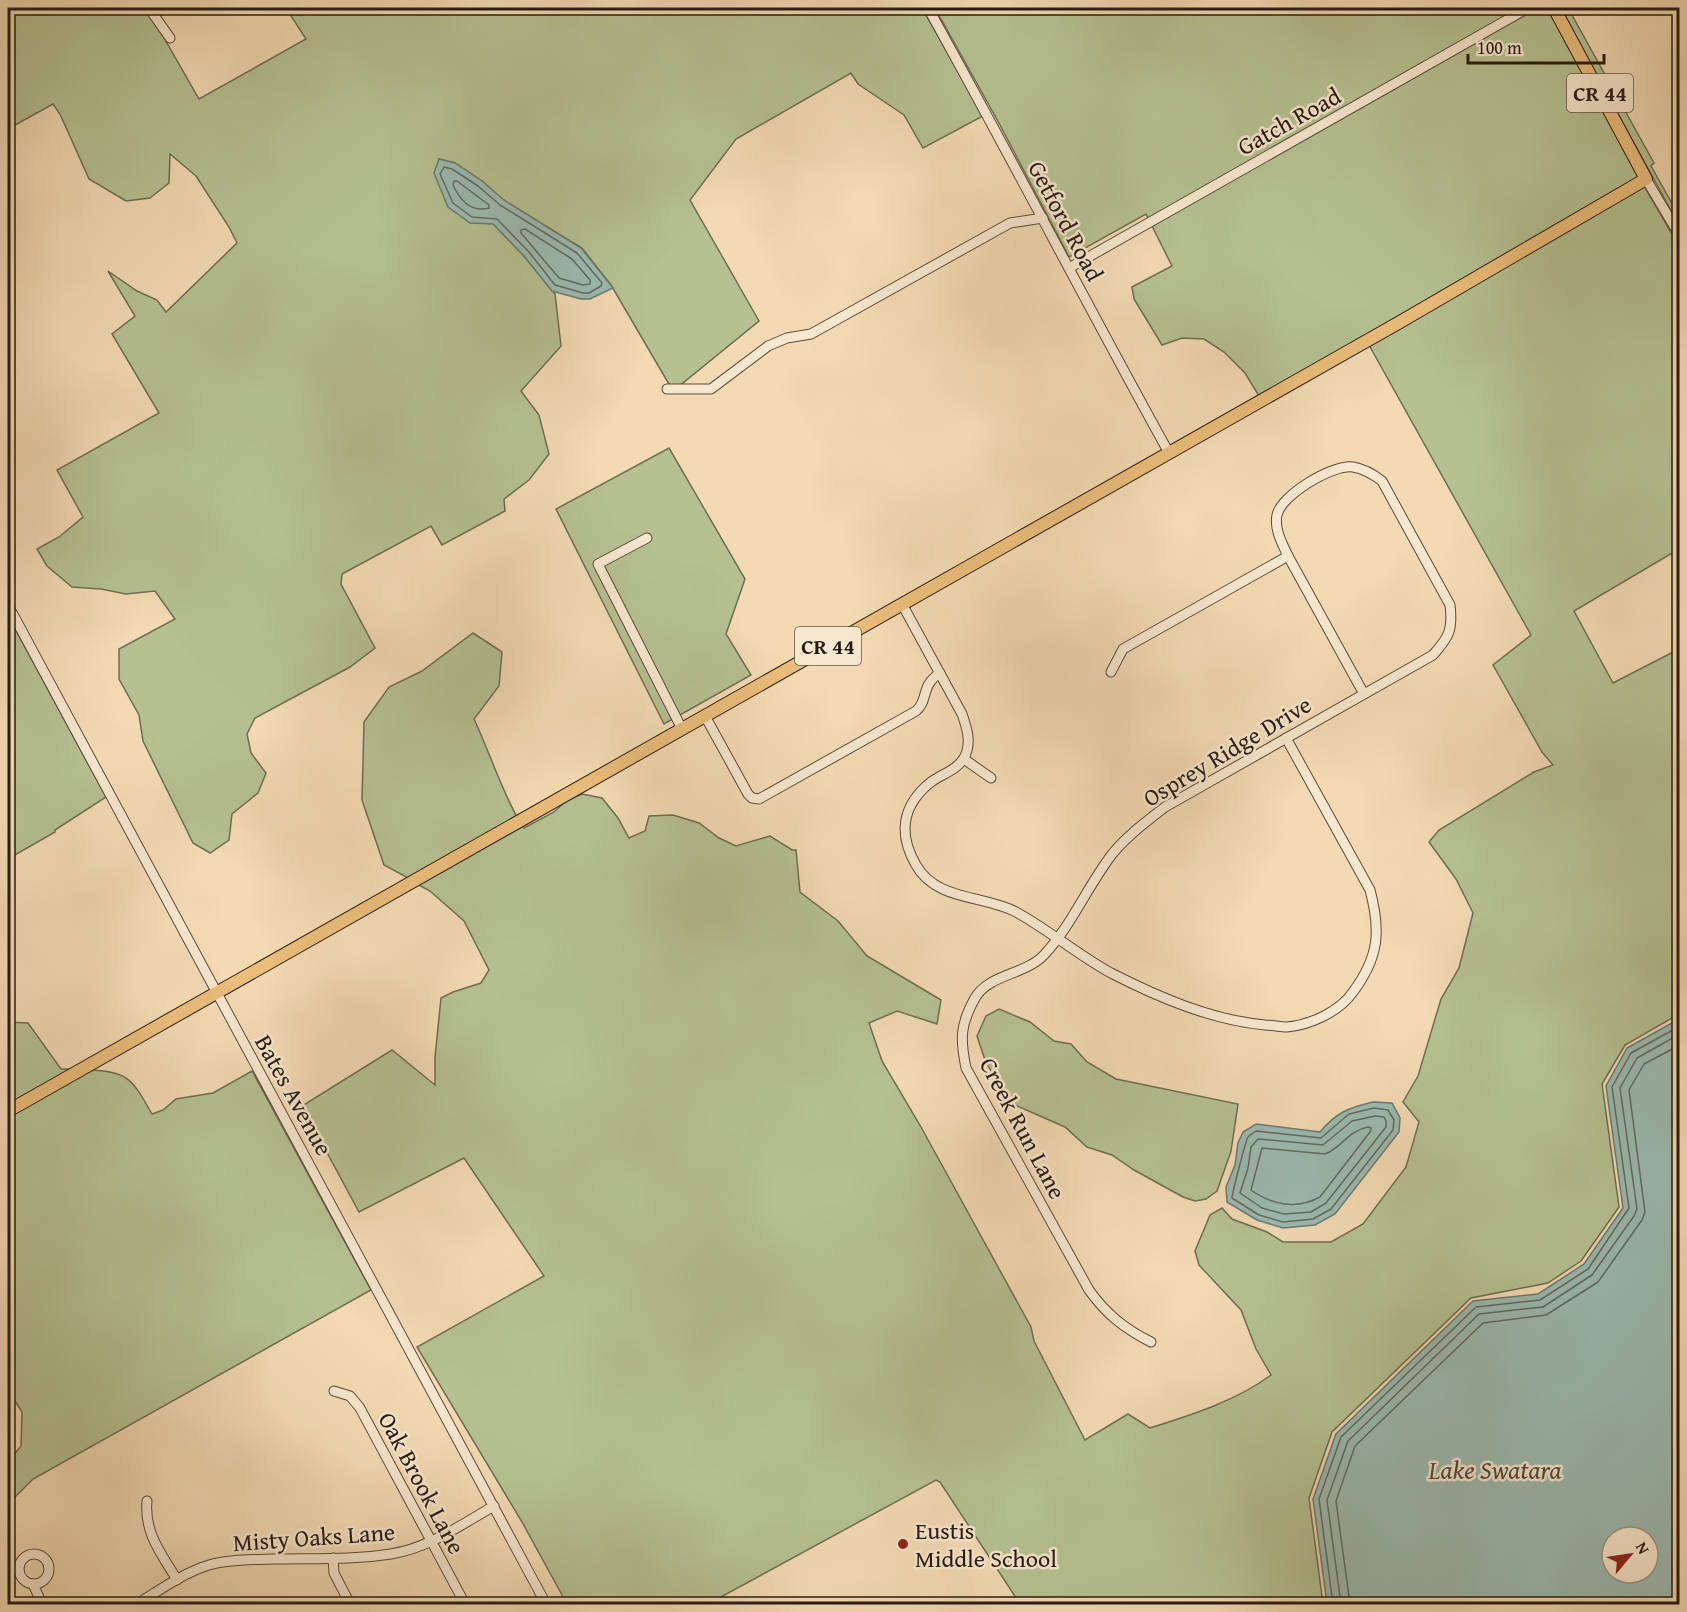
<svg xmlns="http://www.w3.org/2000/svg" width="1687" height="1612" viewBox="0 0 1687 1612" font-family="'Gentium Book Plus',serif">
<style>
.green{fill:#b5c191;stroke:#6e6e52;stroke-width:1.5}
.water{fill:#9bbab0;stroke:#6d7a72;stroke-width:1.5;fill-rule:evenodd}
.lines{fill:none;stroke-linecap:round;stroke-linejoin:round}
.shore{stroke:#616a62;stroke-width:1.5}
.minor-casing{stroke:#5a4b3c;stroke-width:11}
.major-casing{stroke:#271b14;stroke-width:14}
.minor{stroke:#f7e7ce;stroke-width:9}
.major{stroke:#eabd7a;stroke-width:12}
.poi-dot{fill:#8f2418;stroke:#f7e7ce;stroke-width:2}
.labels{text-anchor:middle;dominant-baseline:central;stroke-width:5;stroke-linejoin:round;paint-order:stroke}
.shield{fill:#f7e7ce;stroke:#65584c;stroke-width:1.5}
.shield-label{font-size:22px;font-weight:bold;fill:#271b14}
.street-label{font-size:24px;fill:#271b14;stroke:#f7e7ce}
.poi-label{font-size:24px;fill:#271b14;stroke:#f7e7ce;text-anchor:start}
.water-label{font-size:26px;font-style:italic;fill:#4a4b43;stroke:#f7e7ce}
</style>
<rect width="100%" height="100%" fill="#f3dab3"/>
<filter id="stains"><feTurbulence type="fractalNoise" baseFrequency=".00333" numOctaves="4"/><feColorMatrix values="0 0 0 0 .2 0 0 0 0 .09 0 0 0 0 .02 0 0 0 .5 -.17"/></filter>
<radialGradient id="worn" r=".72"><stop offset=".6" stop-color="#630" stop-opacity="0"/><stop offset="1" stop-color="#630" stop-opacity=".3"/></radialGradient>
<g class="green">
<polygon points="8,8 166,8 151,15 199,99 306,39 286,8 922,8 983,116 923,148 904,115 858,84 851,73 736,139 690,200 759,321 673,391 611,285 582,248 503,200 482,181 455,163 439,159 470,223 493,223 524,256 555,294 561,346 521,391 539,415 549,454 529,480 504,499 505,511 442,545 431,526 342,574 341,584 375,648 350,667 255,718 247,734 251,753 266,773 258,793 232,814 229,840 210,853 193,843 143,741 139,715 119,679 119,649 175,619 155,591 126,594 101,589 72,587 47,566 37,549 59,537 83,517 57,470 159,413 112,334 135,316 108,271 137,291 157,300 166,312 237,243 229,227 196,176 170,154 169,183 150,198 126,201 89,179 60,114 53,104 8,129"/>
<polygon points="935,8 1548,8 1640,177 1259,396 1245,373 1224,352 1204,339 1182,338 1162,345 1134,299 1132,287 1172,266 1146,214 1069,257 1000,125"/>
<polygon points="1560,8 1568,8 1654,163 1651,166 1679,216 1679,225"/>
<path d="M1644,186l35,60v303l-105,62 39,72 66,-34v365l-54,31 -23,39 17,123 -38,54 -33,22 -77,15 -139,134 -23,66 14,106h-303l-80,-122 -4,-2 -228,124h-141l-45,-82 -105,-175 127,-71 -80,-118 -105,54 -57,-106 90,-56 43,35v-28l6,-59 12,-6 28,-9 8,-13 -25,-49 -34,-30 -13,-7 105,-59 2,3 30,-16 12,-11 16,-7 20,4 16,20 11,20 16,-7 4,-15 24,-1 26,8 20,15 17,8 34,-10 22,14h4l4,42 38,29 29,35 74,44 -4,24 -40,-13 -28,12 13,38 39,66 110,200 3,14 51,99 43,-26 22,14c41,-13 86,-27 121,-53l-15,-26 -15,-39 -42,-45 -4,-14 15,-36 12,-7 10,11 35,13 16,10h48l32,-18 43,-57 13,-45 -16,-20 15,-26 23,-77 18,-31 14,-55 -17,-34 -27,-37 10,-12 95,-58 19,-7 -11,-13 -49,-87 38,-30 -162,-290z"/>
<polygon points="669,448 745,579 726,634 751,675 664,724 556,509"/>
<polygon points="8,616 106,797 55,830 55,832 8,859"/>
<path d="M473,633l29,19 -3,34 -25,33c15,32 26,67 43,98l-109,61 -24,-13 -22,-65 2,-78 25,-35 33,-16z"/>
<polygon points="999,1009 1030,1022 1054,1041 1071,1044 1087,1062 1116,1079 1238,1104 1231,1151 1217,1191 1206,1199 1195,1201 1183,1197 1134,1170 1112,1155 1087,1147 1065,1127 1008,1102 985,1060 977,1036 986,1016"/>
<polygon points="8,1022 28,1023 61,1069 71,1069 8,1105"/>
<path d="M89,1070c41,1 44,11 63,44l11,-4 13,-11 37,-6 39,-22 119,219 -338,189 -25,25v-42l13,-16 1,-34 -14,-22v-274z"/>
</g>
<g class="water">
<polygon points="439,159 455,163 482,181 504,200 581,248 613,288 590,299 581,299 552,291 524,256 493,224 470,223 448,207 434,173"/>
<path d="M1679,1019v585h-352l-14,-105 23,-65 137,-133 65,-7 46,-30 39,-56 -17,-122 21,-38zM1612,1537h36v36h-36z"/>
<path d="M1373,1102l19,1 8,15 -1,14 -64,82 -20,11 -32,3 -26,-8 -30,-18 -1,-15 9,-22 3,-22 5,-11 13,-8 64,8c17,-20 28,-24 53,-30z"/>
</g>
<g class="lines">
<g class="shore">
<polygon points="444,167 452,169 478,186 500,205 577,253 602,283 601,286 589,293 583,293 555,285 529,252 497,219 472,217 453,203 440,174"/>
<path d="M454,181h3l32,24v3c-18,5 -29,-8 -36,-23z"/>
<polygon points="525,229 572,259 590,280 590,284 583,285 559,278 521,233 521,230"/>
<path d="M1374,1108l14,2 6,10 -1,10 -62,79 -18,10 -30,3 -24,-7 -27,-17c0,-4 14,-59 16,-61 0,-1 7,-5 8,-6l65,7 28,-24z"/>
<polygon points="1375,1116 1384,1117 1386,1121 1386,1127 1326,1203 1311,1212 1284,1214 1262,1208 1240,1193 1248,1168 1251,1147 1258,1139 1323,1145 1352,1121"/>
<path d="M1368,1127l3,1 -1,4 -50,65c-23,13 -48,8 -69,-7l11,-42 63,6c17,-6 22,-23 43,-27z"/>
<polyline points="1333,1604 1319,1499 1341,1437 1476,1307 1540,1300 1588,1269 1629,1208 1612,1087 1631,1053 1680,1026"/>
<polyline points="1341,1604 1327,1500 1348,1441 1479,1314 1543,1307 1592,1275 1634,1216 1637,1209 1620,1088 1637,1058 1680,1034"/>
<polyline points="1350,1604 1336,1501 1355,1446 1483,1323 1546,1315 1598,1282 1642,1220 1645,1212 1629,1090 1644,1064 1680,1045"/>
</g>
<g class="minor-casing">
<g id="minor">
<polyline points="149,8 170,38"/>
<path d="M928,8c82,147 159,297 241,445"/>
<polyline points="1646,179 1680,236"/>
<polyline points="1069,268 1528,8"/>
<polyline points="667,389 711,389 768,346 787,338 811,334 1010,223 1043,218"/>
<polyline points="647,538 598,564 682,729"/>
<path d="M902,604l60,110c5,14 10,30 2,44 -7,12 -22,16 -33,24 -29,23 -33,52 -15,83 20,36 68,30 100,47 33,18 62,43 95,61 47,24 100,47 154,52 7,0 15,2 22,2 24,-2 53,-16 66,-35 26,-35 28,-61 17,-102l-84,-152"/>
<polyline points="8,605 546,1604"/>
<polyline points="1111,672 1123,649 1288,556"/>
<path d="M705,716l43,78 4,4 7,1 157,-88c13,-11 4,-25 24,-38"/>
<polyline points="964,759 991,778"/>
<path d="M1151,1342c-26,-13 -45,-28 -62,-52l-123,-222c-6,-29 -6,-43 9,-70 14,-24 50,-23 69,-43 28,-30 44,-70 69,-102 15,-18 34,-32 52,-46l268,-152c16,-18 20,-25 17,-50l-68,-124c-9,-7 -17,-12 -29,-14 -20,-3 -72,28 -76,48 -3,14 5,28 11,41l76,138"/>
<polyline points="334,1391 350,1396 360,1408 465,1604"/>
<path d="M147,1501c-3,32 14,52 30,79"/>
<circle cx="34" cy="1569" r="15"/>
<polyline points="333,1558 334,1573 350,1604"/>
<polyline points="33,1584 42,1604"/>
<path d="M137,1604c23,-14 46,-31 72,-39 20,-6 43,-5 64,-6 39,-1 79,1 118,-5 38,-6 71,-30 103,-48"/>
</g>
</g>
<g class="major-casing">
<polyline id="major" points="8,1111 1400,322 1646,179 1554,8"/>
</g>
<use href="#minor" class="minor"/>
<use href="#major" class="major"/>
</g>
<circle class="poi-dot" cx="903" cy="1544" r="6"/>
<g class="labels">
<g class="shield">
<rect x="1567" y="74" width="66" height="38" rx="4.5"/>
<rect x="795" y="627" width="66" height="38" rx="4.5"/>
</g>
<g class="shield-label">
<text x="1600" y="93">CR 44</text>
<text x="828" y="646">CR 44</text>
</g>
<g class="street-label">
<text transform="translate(1289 121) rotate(-29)">Gatch Road</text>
<text transform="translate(1066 221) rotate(62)">Getford Road</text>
<text transform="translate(1227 751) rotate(-31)">Osprey Ridge Drive</text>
<text transform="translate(294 1095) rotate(61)">Bates Avenue</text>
<text transform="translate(1023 1128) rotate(62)">Creek Run Lane</text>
<text transform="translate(422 1483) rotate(62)">Oak Brook Lane</text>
<text transform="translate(314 1537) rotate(-4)">Misty Oaks Lane</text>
</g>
<g class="poi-label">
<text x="915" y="1530">Eustis<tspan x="915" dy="28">Middle School</tspan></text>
</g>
<g class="water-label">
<text x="1495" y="1469">Lake Swatara</text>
</g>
</g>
<rect width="1687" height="1612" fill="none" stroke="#f3dab3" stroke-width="30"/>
<rect x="9" y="9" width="1669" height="1594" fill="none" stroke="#271b14" stroke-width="3"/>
<rect x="15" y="15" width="1657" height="1582" fill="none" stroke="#271b14" stroke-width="1.5"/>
<g transform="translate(1630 1555) rotate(61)"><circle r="28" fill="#f7e7ce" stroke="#a49584" stroke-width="1.5"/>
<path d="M0-4.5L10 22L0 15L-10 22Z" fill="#8f2418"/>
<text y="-9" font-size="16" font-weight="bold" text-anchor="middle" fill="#271b14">N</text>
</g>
<path d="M1468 54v9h136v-9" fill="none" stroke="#271b14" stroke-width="3"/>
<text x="1477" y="54" font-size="18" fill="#271b14" stroke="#f7e7ce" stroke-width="4.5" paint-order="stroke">100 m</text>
<rect width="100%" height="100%" filter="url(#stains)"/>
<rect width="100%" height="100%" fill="url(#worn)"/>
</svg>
